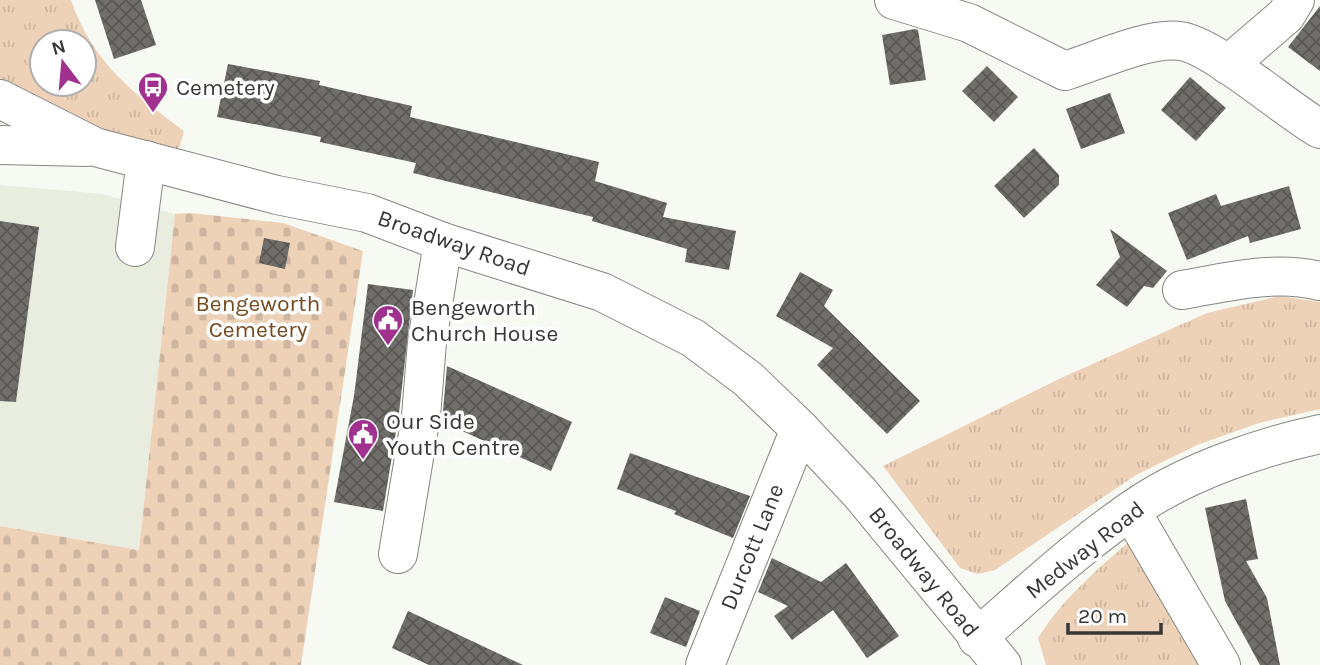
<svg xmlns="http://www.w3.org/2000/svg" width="1320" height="665" viewBox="0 0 1320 665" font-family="Karla,sans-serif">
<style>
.built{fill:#e8ede0}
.grass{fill:url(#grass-tufts);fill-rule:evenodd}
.cemetery{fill:url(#cemetery-stones)}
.building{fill:url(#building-cross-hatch)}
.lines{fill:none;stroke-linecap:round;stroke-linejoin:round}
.minor-casing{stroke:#858782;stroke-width:40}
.minor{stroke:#fff;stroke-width:38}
.labels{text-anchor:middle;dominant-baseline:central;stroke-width:7;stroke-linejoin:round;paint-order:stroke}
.poi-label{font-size:23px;fill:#373836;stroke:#fff;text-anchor:start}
.street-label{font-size:23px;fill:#373836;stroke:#fff}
.park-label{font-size:23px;fill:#744a1e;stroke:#fff}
</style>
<defs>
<pattern id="grass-tufts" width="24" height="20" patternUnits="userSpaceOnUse" patternTransform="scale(1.75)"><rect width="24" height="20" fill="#eed2b8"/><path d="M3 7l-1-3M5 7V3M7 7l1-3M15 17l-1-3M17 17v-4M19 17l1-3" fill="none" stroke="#cdb59f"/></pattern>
<pattern id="cemetery-stones" width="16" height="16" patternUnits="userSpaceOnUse" patternTransform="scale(1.75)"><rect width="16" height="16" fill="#eed2b8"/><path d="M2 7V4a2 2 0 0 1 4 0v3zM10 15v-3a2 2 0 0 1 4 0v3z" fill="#cdb59f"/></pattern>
<pattern id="building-cross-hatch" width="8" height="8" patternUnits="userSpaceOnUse" patternTransform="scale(1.75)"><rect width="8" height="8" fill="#706e6a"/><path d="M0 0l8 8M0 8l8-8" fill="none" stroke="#585754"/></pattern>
</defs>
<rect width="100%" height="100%" fill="#f7f9f3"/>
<polygon class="built" points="0,185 103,194 175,214 139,550 0,526"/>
<g class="grass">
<path d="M0,0h71c22,63 62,93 113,131l-6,21 -82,-20 -96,-43zM42,42h42v42h-42z"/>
<polygon points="1279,296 1320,302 1320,409 1259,423 1197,445 1136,475 995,570 978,574 960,568 883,466 1061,378 1207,313"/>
<path d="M1133,538l74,127h-161l-8,-27c25,-40 60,-69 95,-100z"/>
</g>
<polygon class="cemetery" points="190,213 283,223 363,251 301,665 0,665 0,526 139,550 175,214"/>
<g class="building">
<polygon points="95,0 141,0 156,45 114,59"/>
<polygon points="1320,6 1320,71 1288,47"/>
<polygon points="915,29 918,30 926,80 890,85 882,35"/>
<polygon points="228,64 320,81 319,85 412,106 410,117 599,162 595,181 667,203 663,217 736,231 729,270 685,262 687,249 592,221 593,217 413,173 416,163 320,142 321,137 217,117"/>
<polygon points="987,66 1018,97 994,122 962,91"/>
<polygon points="1190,77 1226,108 1196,141 1161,110"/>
<polygon points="1110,93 1125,133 1081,149 1066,109"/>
<polygon points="1034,148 1059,175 1059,185 1024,218 994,186"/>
<polygon points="1289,186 1301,229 1250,243 1248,236 1187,260 1168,213 1216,194 1221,206"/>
<polygon points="0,221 39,227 16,402 0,401"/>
<polygon points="1110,229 1167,271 1153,288 1144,286 1127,307 1096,285 1120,257"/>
<polygon points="264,238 290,243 285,269 259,263"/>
<polygon points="800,272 833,290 824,306 920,401 887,434 817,365 833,348 776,316"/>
<polygon points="368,284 413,290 399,413 383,511 334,502 354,396"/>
<polygon points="447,366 572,422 551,471 442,422"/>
<polygon points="630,453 750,496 733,538 674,514 676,511 617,489"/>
<polygon points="1246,499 1258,559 1246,561 1267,598 1280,665 1260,665 1225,601 1205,508"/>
<polygon points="772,558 821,582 846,563 899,636 867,658 833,610 792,640 774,616 788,606 758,592"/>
<polygon points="665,597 700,611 686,647 650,633"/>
<polygon points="408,611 440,626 523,665 429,665 392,648"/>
</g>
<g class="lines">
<g class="minor-casing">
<g id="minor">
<path d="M894,0l75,23 96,48c32,-10 83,-34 115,-30 33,4 105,68 140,88"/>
<polyline points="1228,65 1286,15 1295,0"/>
<polyline points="0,99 95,147 277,195 367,213 443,242 602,292 693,338 748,379 800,429 860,493 1002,665"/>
<polyline points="0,145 86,147"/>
<polyline points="135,247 146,160"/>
<path d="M1182,290c47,-8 91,-20 138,-9"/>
<polyline points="1131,511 1221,665"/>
<polyline points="398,554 421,416 427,342 443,242"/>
<path d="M977,638c54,-47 106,-96 165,-135 51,-33 119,-56 178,-69"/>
<polyline points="705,665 800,429"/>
</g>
</g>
<use href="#minor" class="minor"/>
</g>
<defs>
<g id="bus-pin" transform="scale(1.575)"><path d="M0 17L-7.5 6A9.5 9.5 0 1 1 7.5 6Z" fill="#a1318f" stroke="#fff"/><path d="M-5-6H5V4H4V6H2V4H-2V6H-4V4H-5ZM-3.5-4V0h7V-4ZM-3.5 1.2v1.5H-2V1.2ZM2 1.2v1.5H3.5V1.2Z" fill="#fff"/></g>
<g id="civic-pin" transform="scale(1.575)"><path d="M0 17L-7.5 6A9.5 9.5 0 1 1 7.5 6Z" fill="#a1318f" stroke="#fff"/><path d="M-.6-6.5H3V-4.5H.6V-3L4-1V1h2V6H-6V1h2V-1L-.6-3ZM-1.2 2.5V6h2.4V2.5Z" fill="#fff"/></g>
</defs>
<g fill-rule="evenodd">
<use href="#bus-pin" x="153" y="87"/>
<use href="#civic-pin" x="388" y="320"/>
<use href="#civic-pin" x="363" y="434"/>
</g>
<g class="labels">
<g class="poi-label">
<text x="176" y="87">Cemetery</text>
<text x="411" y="307">Bengeworth<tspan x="411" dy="26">Church House</tspan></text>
<text x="386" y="421">Our Side<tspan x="386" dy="26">Youth Centre</tspan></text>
</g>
<g class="street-label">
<text transform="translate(454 243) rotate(19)">Broadway Road</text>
<text transform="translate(752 547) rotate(-68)">Durcott Lane</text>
<text transform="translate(1085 550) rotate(-38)">Medway Road</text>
<text transform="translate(924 572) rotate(51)">Broadway Road</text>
</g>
<g class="park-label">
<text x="258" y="303">Bengeworth<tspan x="258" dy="26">Cemetery</tspan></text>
</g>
</g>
<g transform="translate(63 63) rotate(344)"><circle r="33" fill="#ffffff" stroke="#afafaf" stroke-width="2"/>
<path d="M0-5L12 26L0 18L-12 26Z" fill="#a1318f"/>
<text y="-10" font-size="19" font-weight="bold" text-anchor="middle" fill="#373836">N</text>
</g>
<path d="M1068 623v10h93v-10" fill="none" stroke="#373836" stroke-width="3.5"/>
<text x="1078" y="623" font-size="21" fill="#373836" stroke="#ffffff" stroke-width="5" paint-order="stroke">20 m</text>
</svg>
